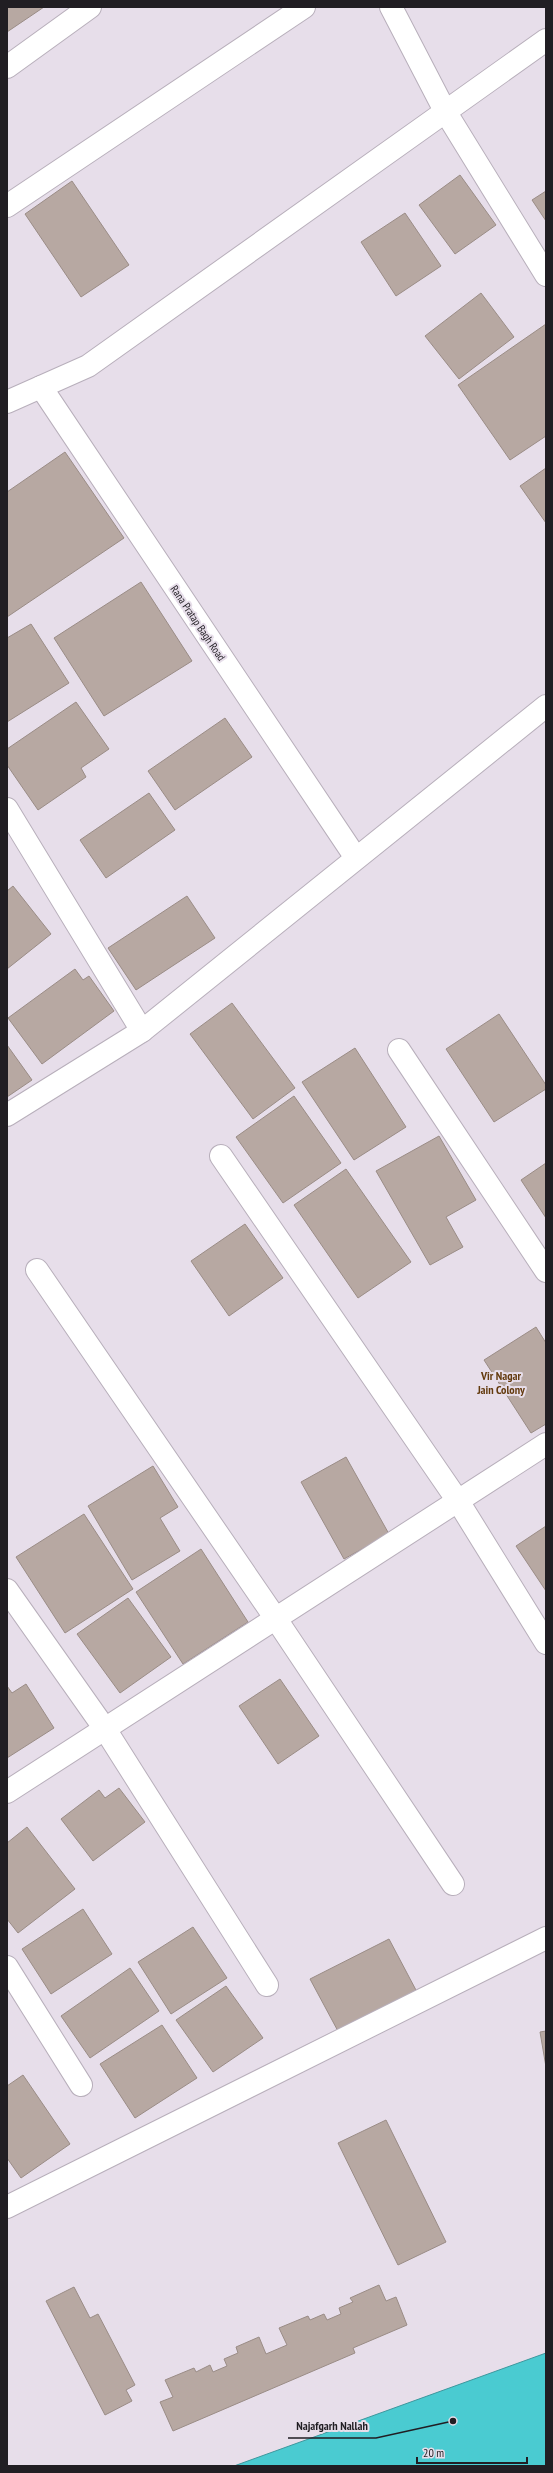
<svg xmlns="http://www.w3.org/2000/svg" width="553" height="2473" viewBox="0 0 553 2473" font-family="'PT Sans Narrow',sans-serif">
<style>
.water{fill:#4acbd1;stroke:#3e979d}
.building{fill:#b7a8a2;stroke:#9a8c86}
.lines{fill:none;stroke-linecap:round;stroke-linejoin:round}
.street-casing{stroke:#b8afbb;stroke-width:24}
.street{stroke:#fff;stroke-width:22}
.labels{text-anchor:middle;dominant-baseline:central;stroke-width:4;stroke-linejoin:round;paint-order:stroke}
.street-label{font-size:11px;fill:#211e23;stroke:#e7deea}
.neighbourhood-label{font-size:12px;font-weight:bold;fill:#633a0e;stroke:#e7deea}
.leader{fill:none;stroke:#211e23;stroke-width:1.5}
.callout-dot{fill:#211e23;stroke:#e7deea;stroke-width:1.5}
.callout-label{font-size:12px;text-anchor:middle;font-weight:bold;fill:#211e23;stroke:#e7deea;stroke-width:4;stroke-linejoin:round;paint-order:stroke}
</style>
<rect width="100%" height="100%" fill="#e7deea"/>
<polygon class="water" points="546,2353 546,2466 234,2466"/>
<g class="building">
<polygon points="7,7 44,7 7,32"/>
<polygon points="460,175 496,225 455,254 419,205"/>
<polygon points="72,181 129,265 81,297 25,214"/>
<polygon points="546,191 546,221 532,200"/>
<polygon points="405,213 441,266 396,296 361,242"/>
<polygon points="481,293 514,337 459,379 425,336"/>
<polygon points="546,324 546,436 510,460 458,385"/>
<polygon points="65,452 124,538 7,617 7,492"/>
<polygon points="546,468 546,523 520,486"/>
<polygon points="141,582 192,661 104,716 54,638"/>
<polygon points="31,624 69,683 7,722 7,638"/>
<polygon points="76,702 109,749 81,768 86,777 38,810 7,765 7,749"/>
<polygon points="225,718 252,757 175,810 148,771"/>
<polygon points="149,793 175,830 106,878 80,840"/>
<polygon points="13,886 51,934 7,969 7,891"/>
<polygon points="187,896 215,938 136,990 108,948"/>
<polygon points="75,969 83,980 89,976 114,1011 42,1064 8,1018"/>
<polygon points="232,1003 295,1088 253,1119 190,1034"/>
<polygon points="499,1014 546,1085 546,1089 494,1122 446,1049"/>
<polygon points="7,1045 32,1080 7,1097"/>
<polygon points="355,1048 406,1127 354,1160 302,1082"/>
<polygon points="294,1096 341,1163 283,1203 236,1137"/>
<polygon points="439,1136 476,1200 446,1217 463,1247 430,1265 376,1171"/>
<polygon points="546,1163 546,1218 521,1180"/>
<polygon points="346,1169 411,1262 358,1298 294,1205"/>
<polygon points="245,1224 283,1278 229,1316 191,1261"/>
<polygon points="536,1327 546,1343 546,1424 531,1433 484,1360"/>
<polygon points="346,1457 389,1534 344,1559 301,1482"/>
<polygon points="153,1466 178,1507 160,1518 180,1551 132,1580 88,1506"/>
<polygon points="84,1514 133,1589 65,1633 16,1557"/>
<polygon points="546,1526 546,1591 516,1546"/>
<polygon points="201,1549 248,1622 183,1664 136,1592"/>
<polygon points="128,1598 171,1657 120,1693 77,1634"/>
<polygon points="280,1679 319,1736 278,1764 239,1706"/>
<polygon points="26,1684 54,1728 7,1758 7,1686 12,1693"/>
<polygon points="119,1788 145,1822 93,1861 61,1819 99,1790 105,1798"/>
<polygon points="27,1827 75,1889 18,1933 7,1919 7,1843"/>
<polygon points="83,1909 112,1954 51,1994 22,1949"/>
<polygon points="193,1927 227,1978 171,2014 138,1962"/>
<polygon points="389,1939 417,1992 339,2033 310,1979"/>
<polygon points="130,1968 159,2011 90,2058 61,2016"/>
<polygon points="226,1986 263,2038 213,2072 176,2020"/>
<polygon points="162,2025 197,2078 135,2118 100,2064"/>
<polygon points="546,2031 546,2067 540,2032"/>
<polygon points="23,2075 70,2144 21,2178 7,2158 7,2086"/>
<polygon points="386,2120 446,2242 398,2265 338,2143"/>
<polygon points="379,2285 386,2301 396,2297 407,2325 353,2348 355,2353 173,2431 160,2402 173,2397 165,2380 194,2368 196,2372 210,2365 213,2372 227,2366 224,2359 238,2353 236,2347 259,2337 266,2354 287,2345 279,2328 308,2316 310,2320 324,2314 327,2320 341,2314 339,2308 353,2302 350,2298"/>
<polygon points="74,2287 90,2318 98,2314 135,2385 126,2390 132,2401 105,2415 46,2301"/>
</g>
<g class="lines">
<g class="street-casing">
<g id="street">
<polyline points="391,7 445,111 546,275"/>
<polyline points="7,67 90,7"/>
<polyline points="7,206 304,7"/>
<polyline points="41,387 356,858"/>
<polyline points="7,402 88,366 546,40"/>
<polyline points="7,809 142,1031 7,1115"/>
<polyline points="142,1031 546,706"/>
<polyline points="399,1050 546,1271"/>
<polyline points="221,1156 458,1501 546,1643"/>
<polyline points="37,1270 276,1619 453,1884"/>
<polyline points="7,1590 105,1729 267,1985"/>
<polyline points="7,1792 546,1444"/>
<polyline points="7,1967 81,2085"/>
<polyline points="7,2207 546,1938"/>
</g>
</g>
<use href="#street" class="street"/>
</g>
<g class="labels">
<g class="street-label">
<text transform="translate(198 623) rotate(56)">Rana Pratap Bagh Road</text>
</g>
<g class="neighbourhood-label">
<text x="501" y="1375">Vir Nagar<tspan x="501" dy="14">Jain Colony</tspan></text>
</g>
</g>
<path class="leader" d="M453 2421L376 2438H288"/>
<circle class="callout-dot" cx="453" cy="2421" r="4"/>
<g class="callout-label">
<text x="332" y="2430">Najafgarh Nallah</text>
</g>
<rect width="553" height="2473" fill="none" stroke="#211e23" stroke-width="16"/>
<path d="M417 2457v6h110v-6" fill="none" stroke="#211e23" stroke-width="2"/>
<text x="423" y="2457" font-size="12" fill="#211e23" stroke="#e7deea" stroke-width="3" paint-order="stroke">20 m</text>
</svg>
